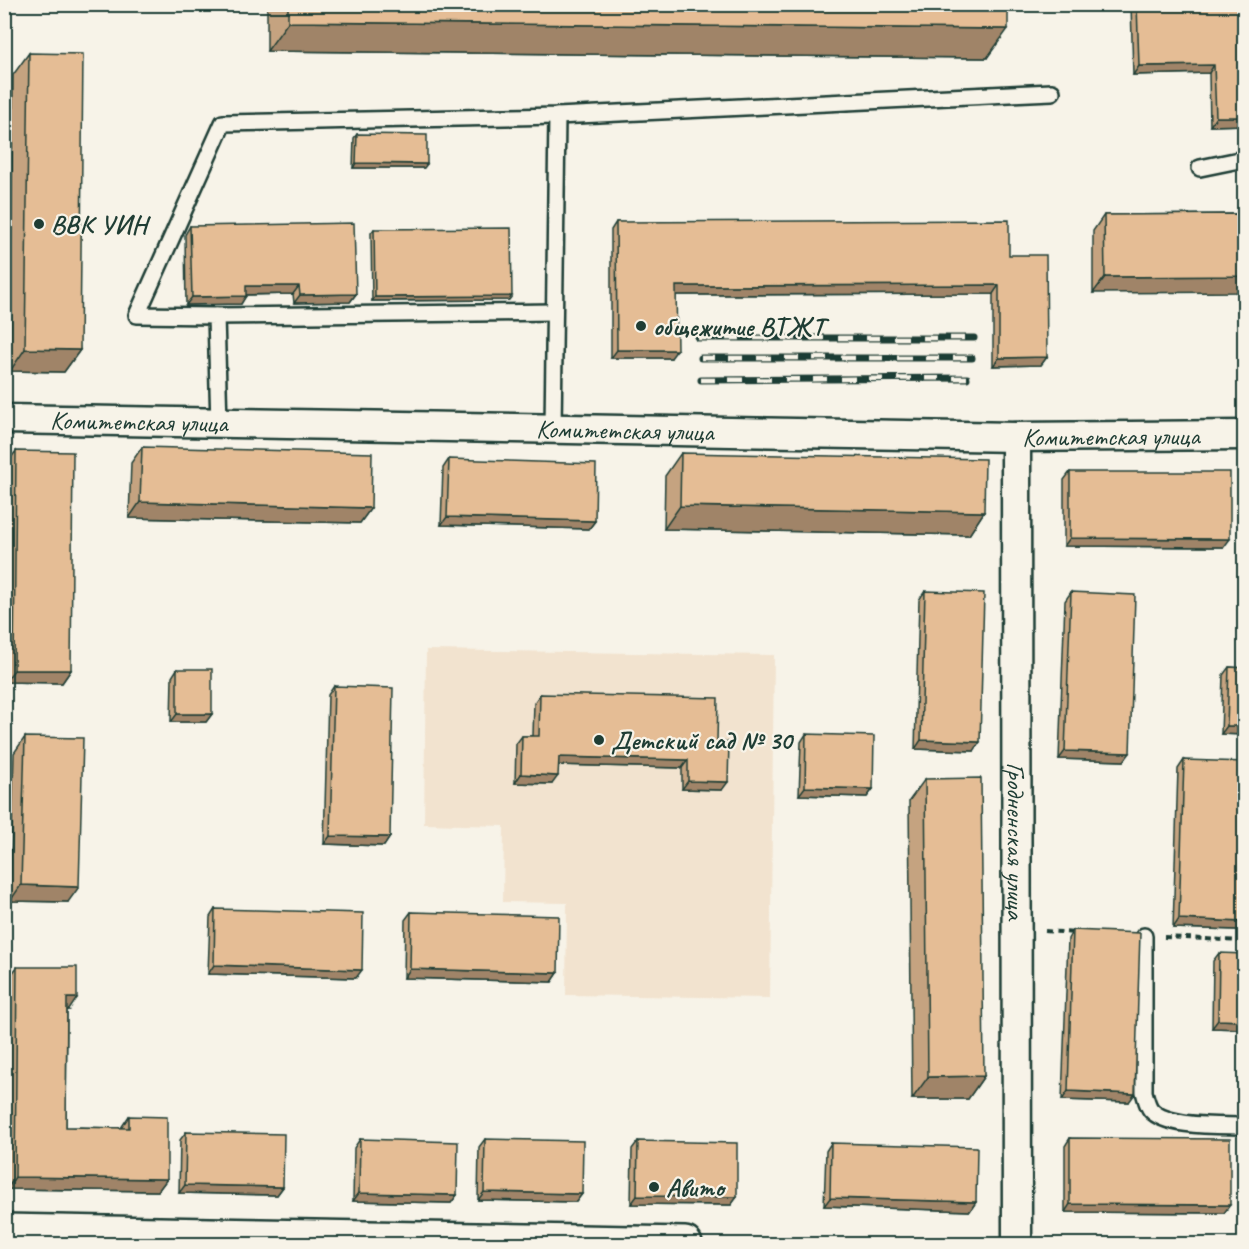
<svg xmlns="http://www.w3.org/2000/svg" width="1249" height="1249" viewBox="0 0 1249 1249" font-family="Caveat,sans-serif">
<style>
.built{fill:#f2e3cf}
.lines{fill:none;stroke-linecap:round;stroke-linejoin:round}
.lane-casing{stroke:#1f3d34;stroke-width:20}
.street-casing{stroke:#1f3d34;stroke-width:33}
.secondary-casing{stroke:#1f3d34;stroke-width:38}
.path{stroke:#1f3d34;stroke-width:4;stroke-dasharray:6 4.5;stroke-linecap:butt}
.lane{stroke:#f7f3e8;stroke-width:15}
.street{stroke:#f7f3e8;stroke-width:28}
.secondary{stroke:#f7f3e8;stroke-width:33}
.rail-casing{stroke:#1f3d34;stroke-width:7}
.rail{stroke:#f7f3e8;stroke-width:4.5;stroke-dasharray:14;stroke-linecap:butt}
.wall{fill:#c5a380;stroke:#1f3d34;stroke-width:1.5}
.shaded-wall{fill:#a08468;stroke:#1f3d34;stroke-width:1.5}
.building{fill:#e5bd95;stroke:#1f3d34;stroke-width:1.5}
.poi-dot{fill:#1f3d34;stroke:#f7f3e8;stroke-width:2}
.labels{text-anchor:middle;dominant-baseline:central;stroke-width:4.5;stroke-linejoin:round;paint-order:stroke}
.poi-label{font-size:26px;font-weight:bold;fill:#1f3d34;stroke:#f7f3e8;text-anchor:start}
.street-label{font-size:26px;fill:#1f3d34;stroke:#f7f3e8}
</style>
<rect width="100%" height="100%" fill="#f7f3e8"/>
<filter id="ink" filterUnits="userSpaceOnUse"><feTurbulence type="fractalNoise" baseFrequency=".0167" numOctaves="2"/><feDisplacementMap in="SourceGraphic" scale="12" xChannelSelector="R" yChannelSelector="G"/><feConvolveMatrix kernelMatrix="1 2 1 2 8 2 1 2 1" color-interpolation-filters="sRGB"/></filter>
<g filter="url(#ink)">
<polygon class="built" points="426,650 774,655 770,998 566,995 567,903 503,902 504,826 424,824"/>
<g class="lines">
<g class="lane-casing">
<g id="lane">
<polyline points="1200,168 1244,159"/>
<polyline points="216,316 554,312"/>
<polyline points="219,424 216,316 137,315 223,123 557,116 1052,92"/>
<polyline points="553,429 557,116"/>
<path d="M1144,936v156c2,6 3,13 7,18 16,18 70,15 93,16"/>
</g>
</g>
<g class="street-casing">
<g id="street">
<path id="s1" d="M4,419l1012,18 228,-2"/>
<path id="s2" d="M1016,437l1,807"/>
</g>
</g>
<g class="secondary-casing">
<polyline id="secondary" points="4,1231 685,1244"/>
</g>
<g class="path">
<polyline points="1045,931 1076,933"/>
<polyline points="1164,937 1244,941"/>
</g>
<use href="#lane" class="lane"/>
<use href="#street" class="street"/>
<use href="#secondary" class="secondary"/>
<g class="rail-casing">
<g id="rail">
<polyline points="698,338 974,338"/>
<polyline points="701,358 972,358"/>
<polyline points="701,380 967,378"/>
</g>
</g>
<use href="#rail" class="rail"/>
</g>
<g class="wall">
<polygon points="267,4 1008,4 987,58 267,51"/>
<polygon points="1131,4 1245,4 1245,125 1210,126 1209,73 1133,75"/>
<polygon points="29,53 80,350 64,372 10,371 13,75"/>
<polygon points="357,134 424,168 353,168 354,138"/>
<polygon points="1245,214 1093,293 1093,231 1104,215"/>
<polygon points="616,222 1009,255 1047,357 1041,365 993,366 993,294 676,295 671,358 611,358 611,230"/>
<polygon points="190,226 356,294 350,302 294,303 293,294 246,295 241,304 186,305 185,235"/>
<polygon points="374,229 509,300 372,301 371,233"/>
<polygon points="142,447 371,508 360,523 129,518 131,463"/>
<polygon points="16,451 71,670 62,683 5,682 7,463"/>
<polygon points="681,453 984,512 969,535 664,529 665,476"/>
<polygon points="449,459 595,521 589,529 441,525 443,468"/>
<polygon points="1070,472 1224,547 1064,546 1064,480"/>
<polygon points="925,591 974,751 915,749 919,600"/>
<polygon points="1071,592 1124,761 1059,759 1065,601"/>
<polygon points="1229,667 1245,668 1245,735 1221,734 1223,675"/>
<polygon points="177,669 212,714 206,722 171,722 172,677"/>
<polygon points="334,686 390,837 384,846 324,844 328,695"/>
<polygon points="540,694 717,741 722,790 682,789 682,768 558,765 552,784 515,783 516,744 522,736 533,736 534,703"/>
<polygon points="806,734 873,789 867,797 799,795 801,742"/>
<polygon points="25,737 68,902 10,901 14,753"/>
<polygon points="1184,760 1244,922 1238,930 1173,928 1178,769"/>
<polygon points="925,779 984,1076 968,1099 912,1099 909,801"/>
<polygon points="215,909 356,978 208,974 210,917"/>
<polygon points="411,912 558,973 552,982 404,978 405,920"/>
<polygon points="1073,930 1129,1102 1062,1100 1068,939"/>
<polygon points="1219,953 1245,1029 1212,1028 1213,961"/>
<polygon points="17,967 69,1010 67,1010 66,1127 121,1128 129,1116 167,1179 158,1191 7,1189 8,979"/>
<polygon points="186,1132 283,1187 277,1195 179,1193 180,1140"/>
<polygon points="1070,1138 1224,1213 1065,1212 1065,1146"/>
<polygon points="360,1139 457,1195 451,1203 353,1201 354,1148"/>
<polygon points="485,1139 582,1194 576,1202 478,1200 479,1147"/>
<polygon points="638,1141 737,1197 731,1205 631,1204 632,1149"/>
<polygon points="831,1143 976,1202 970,1211 824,1206 826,1151"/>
</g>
<g class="shaded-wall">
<polygon points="288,22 1008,29 987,58 267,51"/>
<polygon points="1214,65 1209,73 1133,75 1139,66"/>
<polygon points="1216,117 1245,117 1245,125 1210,126"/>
<polygon points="356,163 427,164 424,168 353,168"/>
<polygon points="1245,276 1245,292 1093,293 1105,277"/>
<polygon points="999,285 993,294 671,295 676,286"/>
<polygon points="246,286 299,286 293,294 240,295"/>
<polygon points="356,294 350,302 294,303 300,295"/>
<polygon points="246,296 241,304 186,305 192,297"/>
<polygon points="512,296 509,300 372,301 375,297"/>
<polygon points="25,349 80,350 64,372 10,371"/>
<polygon points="617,350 677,350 671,358 611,358"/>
<polygon points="1047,357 1041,365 993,366 999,358"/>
<polygon points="140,502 371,508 360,523 129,518"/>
<polygon points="680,506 984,512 969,535 664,529"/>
<polygon points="447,517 595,521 589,529 441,525"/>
<polygon points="1070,538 1230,539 1224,547 1064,546"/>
<polygon points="14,670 71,670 62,683 5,682"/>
<polygon points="177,714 212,714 206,722 171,722"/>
<polygon points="1227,726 1245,726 1245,735 1221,734"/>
<polygon points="921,740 980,742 974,751 915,749"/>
<polygon points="1065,751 1130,753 1124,761 1059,759"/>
<polygon points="559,757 688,760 682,768 553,765"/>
<polygon points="521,774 558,776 552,784 515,783"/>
<polygon points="688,781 728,782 722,790 682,789"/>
<polygon points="805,787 873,789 867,797 799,795"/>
<polygon points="330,836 390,837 384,846 324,844"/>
<polygon points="21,885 79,887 68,902 10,901"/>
<polygon points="1179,919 1244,922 1238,930 1173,928"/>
<polygon points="214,965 362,970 356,978 208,974"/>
<polygon points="410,969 558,973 552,982 404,978"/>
<polygon points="67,998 77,998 69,1010 59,1010"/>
<polygon points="1218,1020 1245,1021 1245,1029 1212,1028"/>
<polygon points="984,1076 968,1099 912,1099 928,1077"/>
<polygon points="1068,1091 1135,1094 1129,1102 1062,1100"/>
<polygon points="15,1177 167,1179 158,1191 7,1189"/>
<polygon points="185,1185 283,1187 277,1195 179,1193"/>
<polygon points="484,1192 582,1194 576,1202 478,1200"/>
<polygon points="359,1193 457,1195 451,1203 353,1201"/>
<polygon points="637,1196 737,1197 731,1205 631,1204"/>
<polygon points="830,1198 976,1202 970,1211 824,1206"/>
<polygon points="1070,1204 1230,1205 1224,1213 1065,1212"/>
</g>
<g class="building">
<polygon points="288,4 1008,4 1008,29 288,22"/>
<polygon points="1137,4 1245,4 1245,117 1216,117 1214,65 1139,66"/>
<polygon points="29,53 83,54 80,350 25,349"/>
<polygon points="357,134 427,135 427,164 356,163"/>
<polygon points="1245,214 1245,276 1105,277 1104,215"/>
<polygon points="1009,220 1009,255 1046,255 1047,357 999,358 999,285 676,286 677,350 617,350 616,222"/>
<polygon points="354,223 356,294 300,295 299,286 246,286 246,296 192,297 190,226"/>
<polygon points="511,228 512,296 375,297 374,229"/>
<polygon points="142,447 372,453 371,508 140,502"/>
<polygon points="16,451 73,452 71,670 14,670"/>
<polygon points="681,453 985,459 984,512 680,506"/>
<polygon points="449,459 596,464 595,521 447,517"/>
<polygon points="1070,472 1230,472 1230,539 1070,538"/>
<polygon points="925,591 984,593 980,742 921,740"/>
<polygon points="1071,592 1135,595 1130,753 1065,751"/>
<polygon points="1229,667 1245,668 1245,726 1227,726"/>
<rect x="177" y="669" width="35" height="45"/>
<polygon points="334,686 393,688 390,837 330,836"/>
<polygon points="540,694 718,698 717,741 729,742 728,782 688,781 688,760 559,757 558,776 521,774 522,736 539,736"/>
<polygon points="806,734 874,736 873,789 805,787"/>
<polygon points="25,737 83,738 79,887 21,885"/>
<polygon points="1184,760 1245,762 1245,895 1244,922 1179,919"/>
<polygon points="981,778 984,1076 928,1077 925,779"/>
<polygon points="215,909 363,913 362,970 214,965"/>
<polygon points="411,912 559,916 558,973 410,969"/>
<polygon points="1073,930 1140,933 1135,1094 1068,1091"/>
<polygon points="1219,953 1245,954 1245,1021 1218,1020"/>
<polygon points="17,967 77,967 77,998 67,998 66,1127 129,1128 129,1116 167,1117 167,1179 15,1177"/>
<polygon points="186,1132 284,1134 283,1187 185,1185"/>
<polygon points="1070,1138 1230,1139 1230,1205 1070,1204"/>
<polygon points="360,1139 458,1142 457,1195 359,1193"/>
<polygon points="485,1139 583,1141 582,1194 484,1192"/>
<polygon points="638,1141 737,1143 737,1197 637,1196"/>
<polygon points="831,1143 977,1147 976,1202 830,1198"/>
</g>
</g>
<g class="poi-dot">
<circle cx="39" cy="224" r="6"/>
<circle cx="641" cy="326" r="6"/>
<circle cx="599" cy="740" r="6"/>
<circle cx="654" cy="1187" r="6"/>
</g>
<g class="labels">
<g class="poi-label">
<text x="51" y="224">ВВК УИН</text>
<text x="653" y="326">общежитие ВТЖТ</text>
<text x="611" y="740">Детский сад № 30</text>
<text x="666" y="1187">Авито</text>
</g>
<g class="street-label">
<text stroke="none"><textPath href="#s1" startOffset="135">Комитетская улица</textPath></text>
<text stroke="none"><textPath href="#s1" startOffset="621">Комитетская улица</textPath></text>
<text stroke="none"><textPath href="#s1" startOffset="1107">Комитетская улица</textPath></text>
<text stroke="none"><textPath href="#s2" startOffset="404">Гродненская улица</textPath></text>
</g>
</g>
<rect width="1249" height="1249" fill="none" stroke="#f7f3e8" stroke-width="24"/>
<rect x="12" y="12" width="1225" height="1225" fill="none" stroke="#1f3d34" stroke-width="2" filter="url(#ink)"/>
</svg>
